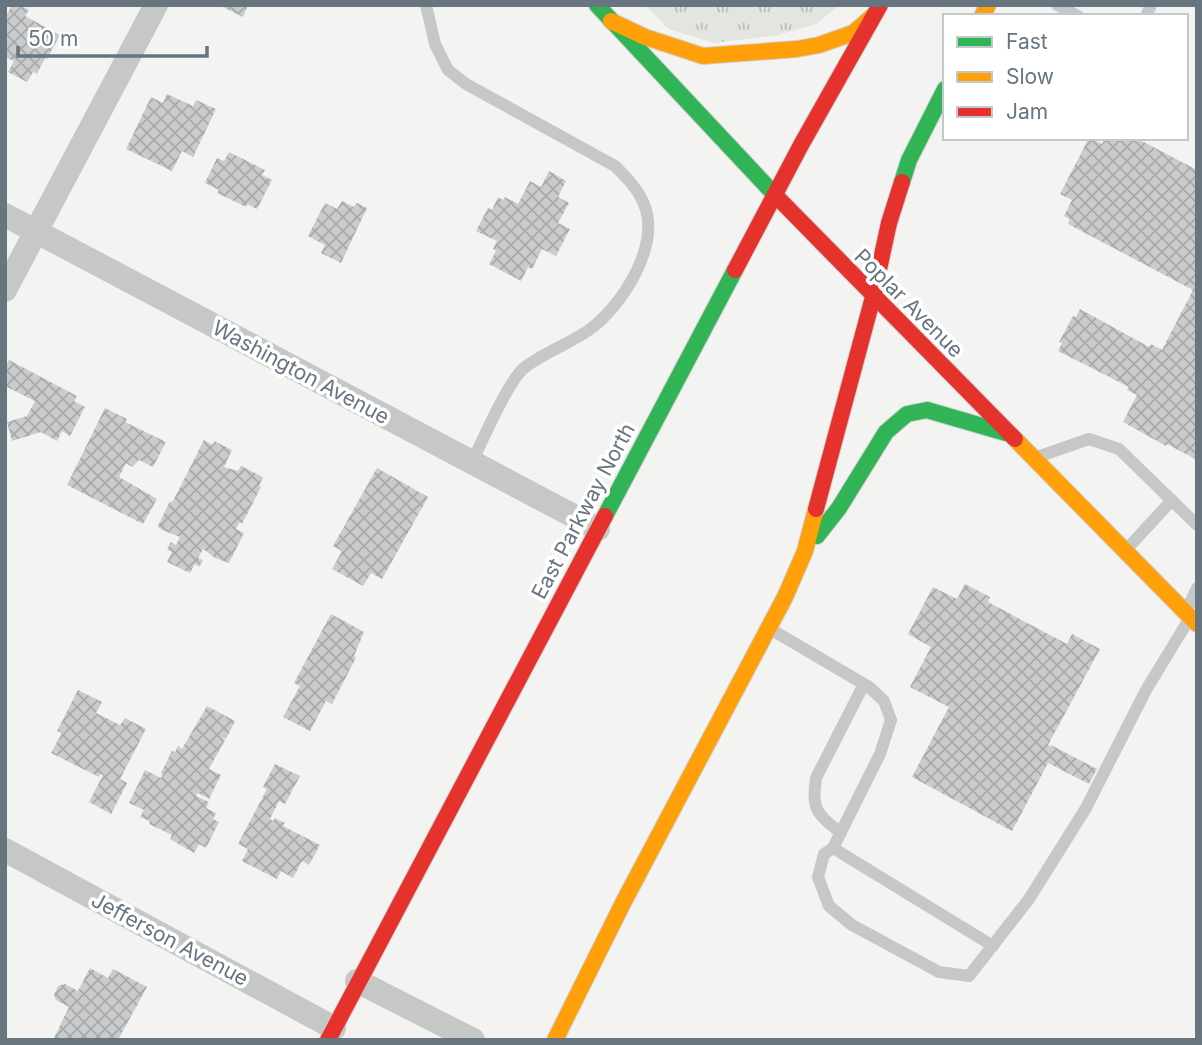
<svg xmlns="http://www.w3.org/2000/svg" width="1202" height="1045" viewBox="0 0 1202 1045" font-family="Inter,sans-serif">
<style>
.park{fill:url(#park-tufts)}
.building{fill:url(#building-cross-hatch)}
.lines{fill:none;stroke-linecap:round;stroke-linejoin:round}
.fast-casing{stroke:#cfd0d0;stroke-width:18}
.slow-casing{stroke:#cfd0d0;stroke-width:18}
.jam-casing{stroke:#cfd0d0;stroke-width:18}
.lane{stroke:#c6c8c8;stroke-width:12}
.street{stroke:#c6c8c8;stroke-width:24}
.fast{stroke:#30b455;stroke-width:16}
.slow{stroke:#ff9f0a;stroke-width:16}
.jam{stroke:#e5322d;stroke-width:16}
.labels{text-anchor:middle;dominant-baseline:central;stroke-width:7;stroke-linejoin:round;paint-order:stroke}
.street-label{font-size:21px;fill:#66757f;stroke:#fff}
</style>
<defs>
<pattern id="park-tufts" width="24" height="20" patternUnits="userSpaceOnUse" patternTransform="scale(1.75)"><rect width="24" height="20" fill="#e2e5e0"/><path d="M3 7l-1-3M5 7V3M7 7l1-3M15 17l-1-3M17 17v-4M19 17l1-3" fill="none" stroke="#bbbebb"/></pattern>
<pattern id="building-cross-hatch" width="8" height="8" patternUnits="userSpaceOnUse" patternTransform="scale(1.75)"><rect width="8" height="8" fill="#cacbcc"/><path d="M0 0l8 8M0 8l8-8" fill="none" stroke="#a8a9ab"/></pattern>
</defs>
<rect width="100%" height="100%" fill="#f3f3f2"/>
<polygon class="park" points="645,5 840,5 816,24 778,35 714,43 669,29"/>
<g class="building">
<polygon points="12,5 20,5 29,10 25,16 60,35 47,59 45,58 37,74 33,72 27,82 8,72 14,61 5,57 5,18"/>
<polygon points="219,5 248,5 243,17"/>
<polygon points="167,94 193,106 196,100 216,109 193,157 182,151 172,171 126,149 151,97 163,103"/>
<polygon points="1089,138 1102,144 1105,138 1136,138 1197,170 1197,460 1167,444 1166,446 1123,422 1137,395 1127,390 1129,387 1058,351 1062,343 1059,342 1073,316 1076,317 1080,309 1149,347 1151,344 1162,350 1193,290 1068,224 1070,219 1064,216 1072,200 1060,194"/>
<polygon points="229,152 265,170 262,175 272,180 257,209 247,204 246,207 217,193 219,190 205,183 217,158 224,161"/>
<polygon points="549,171 566,181 558,197 569,203 558,223 570,229 556,256 542,249 532,269 528,267 521,281 489,264 496,251 493,249 497,241 476,231 488,208 492,210 498,197 503,200 505,197 518,204 530,181 541,187"/>
<polygon points="342,201 354,207 357,203 367,208 341,263 321,253 325,245 308,236 325,203 337,209"/>
<polygon points="9,360 77,396 74,401 85,407 70,436 62,431 57,441 41,432 12,441 7,422 27,416 35,401 5,386 5,367"/>
<polygon points="105,408 127,419 125,422 166,442 153,467 139,460 132,467 126,463 119,477 157,499 143,524 67,485"/>
<polygon points="204,440 213,445 214,441 232,450 224,467 238,471 241,466 263,477 259,486 261,487 242,524 240,522 236,529 244,533 229,563 215,558 203,549 198,558 203,560 199,567 195,564 190,573 167,562 172,552 167,550 171,542 176,545 180,537 162,530 158,526 169,503 173,501"/>
<polygon points="377,468 428,497 382,579 371,573 363,586 332,569 342,551 333,546"/>
<polygon points="965,584 990,597 988,602 1067,644 1072,634 1100,649 1048,745 1051,747 1051,745 1097,769 1089,784 1048,763 1012,831 912,777 949,707 910,687 931,647 908,634 933,587 957,599"/>
<polygon points="331,614 364,632 354,656 356,658 332,704 326,701 310,731 283,717 300,686 294,683"/>
<polygon points="78,690 102,702 96,713 120,725 118,728 125,718 146,729 120,779 127,783 111,814 89,802 103,775 100,774 99,777 51,753 62,733 57,731"/>
<polygon points="207,706 235,721 226,739 221,737 225,740 209,769 221,775 209,799 198,793 196,796 209,802 206,808 216,813 213,819 219,822 206,848 199,844 194,853 170,839 172,835 149,824 150,821 140,817 144,810 129,803 145,770 161,778 163,774 161,773 172,751 175,752 178,746 182,749"/>
<polygon points="275,764 300,776 285,804 279,801 270,819 273,821 275,818 285,823 283,826 320,845 309,865 302,861 293,878 281,871 277,879 242,861 248,849 238,844 267,789 263,787"/>
<polygon points="90,968 108,978 113,969 147,987 118,1040 53,1040 69,1007 56,1000 54,995 58,986 65,984 78,991"/>
</g>
<g class="lines">
<g class="fast-casing">
<g id="fast">
<polyline points="597,5 775,195"/>
<polyline points="902,182 909,160 945,89"/>
<polyline points="605,516 735,270"/>
<polyline points="817,536 839,508 886,432 907,414 927,410 1006,433"/>
</g>
</g>
<g class="slow-casing">
<g id="slow">
<polyline points="982,16 988,5"/>
<polyline points="611,21 645,37 703,56 797,49 819,45 853,33 874,15"/>
<polyline points="1015,439 1197,624"/>
<polyline points="555,1040 623,903 785,597 805,551 816,509"/>
</g>
</g>
<g class="jam-casing">
<g id="jam">
<polyline points="775,195 1015,439"/>
<polyline points="735,270 801,145 880,5"/>
<polyline points="816,509 873,297 889,223 902,182"/>
<polyline points="328,1040 605,516"/>
</g>
</g>
<g class="lane">
<path d="M426,5l9,39 13,26 18,14 149,82c11,11 23,23 29,38 17,42 -22,102 -55,126 -20,14 -46,23 -65,38 -17,15 -41,72 -52,94"/>
<polyline points="1057,5 1078,16"/>
<polyline points="1146,16 1151,5"/>
<polyline points="1040,456 1089,439 1119,449 1197,525"/>
<polyline points="1127,549 1172,500"/>
<polyline points="1187,609 1197,588"/>
<polyline points="772,630 869,687 884,701 891,720 880,754 833,848"/>
<path d="M841,833c-24,-19 -30,-23 -25,-55l48,-94"/>
<polyline points="993,946 833,848 824,854 818,877 829,906 852,925 939,972 969,976 1029,899 1086,808 1146,690 1188,621"/>
</g>
<g class="street">
<polyline points="5,215 598,529"/>
<polyline points="5,290 156,5"/>
<polyline points="5,850 334,1028"/>
<polyline points="357,981 473,1040"/>
</g>
<use href="#fast" class="fast"/>
<use href="#slow" class="slow"/>
<use href="#jam" class="jam"/>
</g>
<g class="labels">
<g class="street-label">
<text transform="translate(909 303) rotate(45)">Poplar Avenue</text>
<text transform="translate(301 372) rotate(28)">Washington Avenue</text>
<text transform="translate(583 511) rotate(-62)">East Parkway North</text>
<text transform="translate(170 939) rotate(28)">Jefferson Avenue</text>
</g>
</g>
<rect width="1202" height="1045" fill="none" stroke="#66757f" stroke-width="14"/>
<rect x="943" y="14" width="245" height="126" fill="#ffffff" stroke="#c2c8cc" stroke-width="2"/>
<rect x="957" y="37" width="35" height="10" fill="#30b455" stroke="#c2c8cc" stroke-width="2"/>
<text x="1006" y="49" font-size="21" fill="#66757f">Fast</text>
<rect x="957" y="72" width="35" height="10" fill="#ff9f0a" stroke="#c2c8cc" stroke-width="2"/>
<text x="1006" y="84" font-size="21" fill="#66757f">Slow</text>
<rect x="957" y="107" width="35" height="10" fill="#e5322d" stroke="#c2c8cc" stroke-width="2"/>
<text x="1006" y="119" font-size="21" fill="#66757f">Jam</text>
<path d="M18 46v10h189v-10" fill="none" stroke="#66757f" stroke-width="3.5"/>
<text x="28" y="46" font-size="21" fill="#66757f" stroke="#ffffff" stroke-width="5" paint-order="stroke">50 m</text>
</svg>
